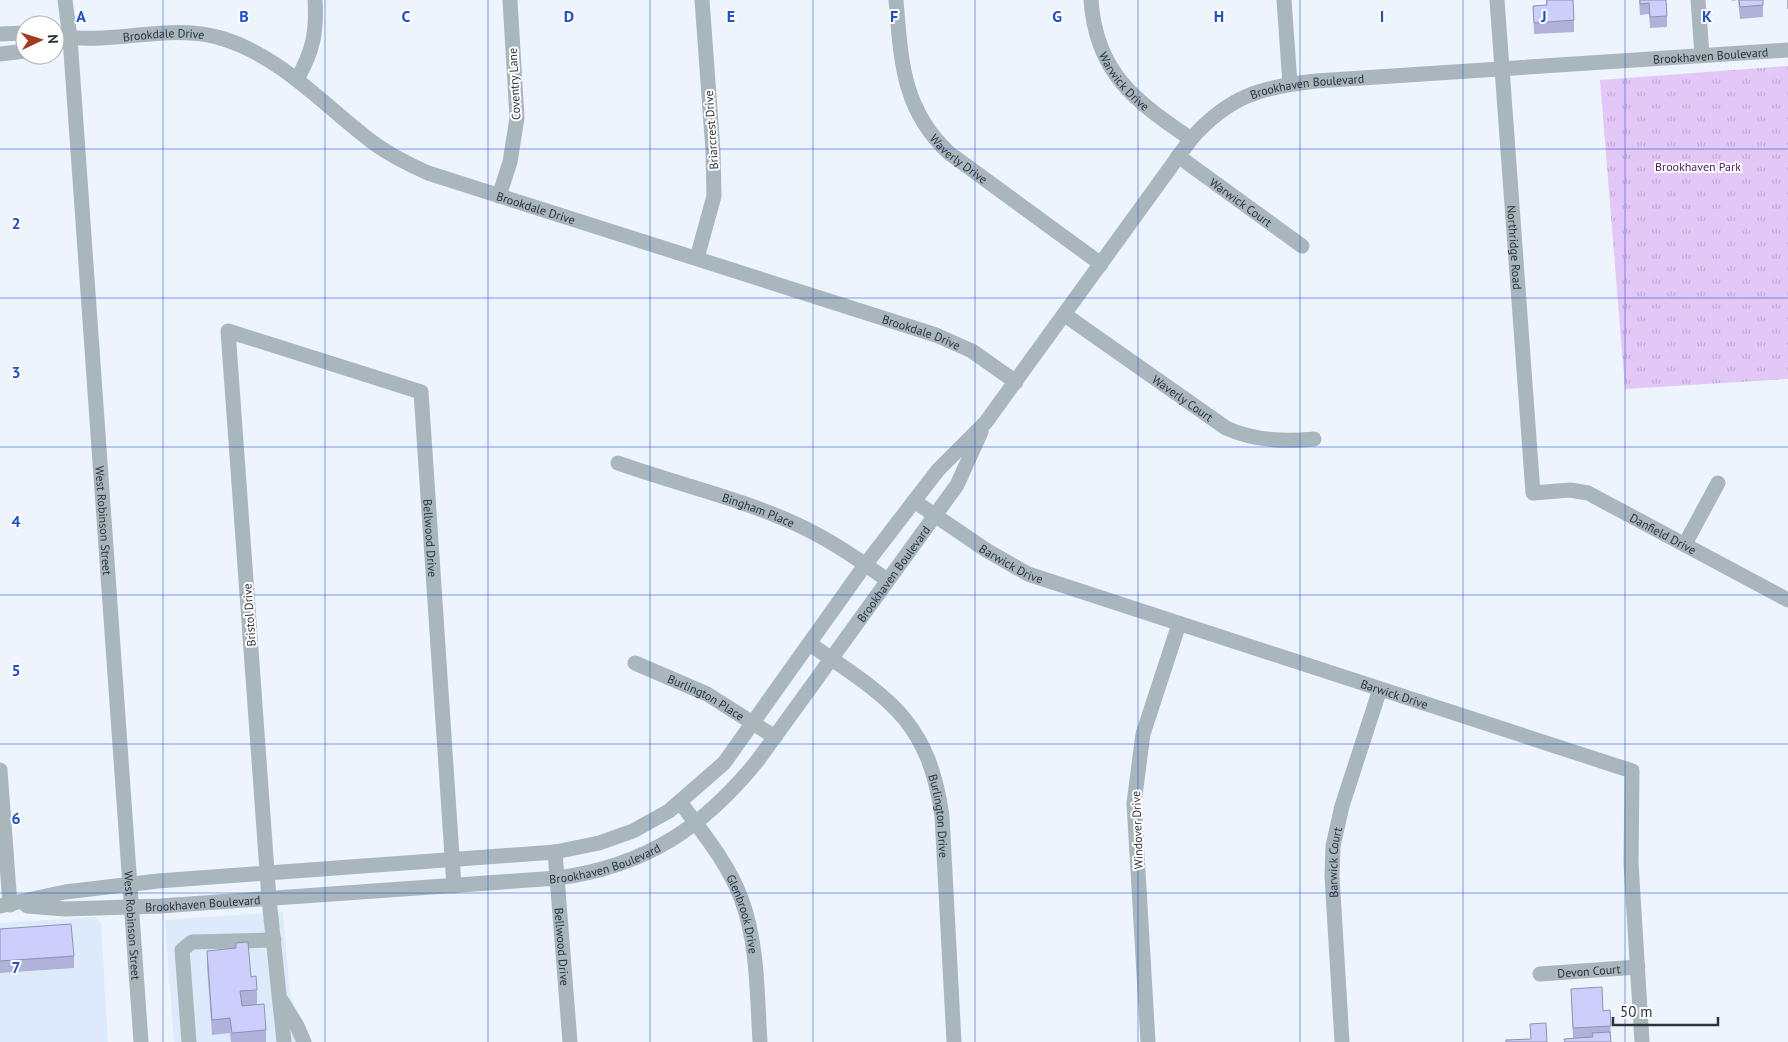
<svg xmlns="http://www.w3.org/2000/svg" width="1788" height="1042" viewBox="0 0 1788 1042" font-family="'PT Sans',sans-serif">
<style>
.built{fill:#dceafb}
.grass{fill:url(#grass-tufts)}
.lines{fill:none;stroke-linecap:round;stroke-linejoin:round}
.minor{stroke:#a9b6bb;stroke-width:15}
.wall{fill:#afb2d9}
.building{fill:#cccffc;stroke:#8f91b0}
.grid{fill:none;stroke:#1d4ed8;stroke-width:1;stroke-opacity:0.55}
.labels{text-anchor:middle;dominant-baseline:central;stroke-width:4;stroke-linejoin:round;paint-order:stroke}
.street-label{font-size:12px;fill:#2c333b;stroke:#fff}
.park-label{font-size:12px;fill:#491665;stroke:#fff}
.grid-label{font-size:16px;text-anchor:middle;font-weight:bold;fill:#1d4ed8;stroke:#fff;stroke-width:4;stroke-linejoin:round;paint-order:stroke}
</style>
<defs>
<pattern id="grass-tufts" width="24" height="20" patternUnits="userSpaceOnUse" patternTransform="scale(1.25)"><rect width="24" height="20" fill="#e2c7f7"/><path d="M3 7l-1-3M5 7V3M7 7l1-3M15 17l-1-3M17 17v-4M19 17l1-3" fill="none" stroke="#c2abd5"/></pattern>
</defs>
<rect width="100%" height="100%" fill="#edf4fd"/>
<g class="built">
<polygon points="283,912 290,995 311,1042 174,1042 165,920"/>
<polygon points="96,917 101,924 108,1042 0,1042 0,923"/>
</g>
<polygon class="grass" points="1788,66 1788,379 1625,389 1600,80"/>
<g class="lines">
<g class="minor">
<path id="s1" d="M65,0l5,38 71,1004"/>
<path id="s2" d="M896,0c5,60 6,109 53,153l152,111"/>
<path id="s3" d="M1091,0c5,73 44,101 100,139"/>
<polyline points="1284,0 1290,84"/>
<path id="s4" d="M1497,0l36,493 37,-3 18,3 200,107"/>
<polyline points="1698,0 1702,55"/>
<polyline points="0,34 25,33"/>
<path id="s5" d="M55,35c56,12 114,-14 169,4 60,19 102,69 151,105 17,12 35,21 53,29l508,162 36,16 44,31"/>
<polyline points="0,54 25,51"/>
<path d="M297,79c16,-27 20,-48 18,-79"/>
<path id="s6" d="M1178,156l124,90"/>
<polyline points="499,196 510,162 517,118 510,0"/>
<polyline points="697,258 714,196 713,151 702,0"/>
<path id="s7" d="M1065,315l161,113c28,13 58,14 88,11"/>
<path id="s8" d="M618,463c59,21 121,35 178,61 33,15 62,35 91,56"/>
<path id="s9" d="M914,501l72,49 42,24 604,197 -1,92 11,179"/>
<polyline points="1685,544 1718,483"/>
<path id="s10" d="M810,644c76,53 118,73 132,172l12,226"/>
<path id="s11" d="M635,663l72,31 68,43"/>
<polyline points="0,770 10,905"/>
<path id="s12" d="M680,802c22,30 48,61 61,96 17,45 16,97 19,144"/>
<path id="s13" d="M555,852l15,190"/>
<path id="s14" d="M0,906l65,-14 93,-11 397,-29 44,-9 34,-12 36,-20 55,-48 141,-198 73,-95 48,-48 205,-283c38,-43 70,-52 125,-58l472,-31"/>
<path id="s15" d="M27,906l38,3 96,-3 397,-28c88,-12 145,-50 200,-118l199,-275 24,-53"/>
<path id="s16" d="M1540,974l98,-7"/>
<polyline points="281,1000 297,1026 304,1042"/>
<polyline points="189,1042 182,950 192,942 274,940"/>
<path id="s17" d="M284,1042l-15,-143 -41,-568 193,61 33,494"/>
<polyline points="1148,1042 1134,803 1143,734 1179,624"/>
<path id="s18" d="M1342,1042l-10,-166 1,-30 9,-40 38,-117"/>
</g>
</g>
<g class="wall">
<polygon points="1546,0 1573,0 1574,20 1574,32 1534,34 1533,6 1546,5"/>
<polygon points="1639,0 1666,0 1667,16 1667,27 1650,28 1649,14 1640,15"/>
<polygon points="1732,0 1763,0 1763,17 1740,19 1738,0 1732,1"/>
<rect x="1787" y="0" width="1" height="9"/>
<polygon points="0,929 74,956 74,968 0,973"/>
<polygon points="207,951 251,977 257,990 257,1005 266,1030 266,1042 231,1042 230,1033 212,1035 207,966"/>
<polygon points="1571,989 1603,1011 1610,1010 1611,1042 1573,1038"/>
</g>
<g class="building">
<polygon points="1547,0 1573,0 1574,20 1534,23 1533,6 1547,5"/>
<polygon points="1640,0 1666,0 1667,16 1650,17 1649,3 1640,4"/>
<polygon points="1739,0 1763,0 1763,5 1740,7"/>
<polygon points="71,924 74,956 0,961 0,929"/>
<polygon points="248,942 251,977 256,976 257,990 240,991 242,1006 264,1004 266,1030 232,1033 230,1018 212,1020 207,951 236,948 236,943"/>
<polygon points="1602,987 1603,1011 1610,1010 1611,1026 1573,1028 1571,989"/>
<polygon points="1546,1023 1547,1042 1506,1042 1506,1040 1531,1039 1530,1024"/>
<polygon points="1610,1032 1611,1042 1565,1042 1564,1039 1593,1037 1592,1033"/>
</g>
<path class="grid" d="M163,0v1042M325,0v1042M488,0v1042M650,0v1042M813,0v1042M975,0v1042M1138,0v1042M1300,0v1042M1463,0v1042M1625,0v1042M0,149h1788M0,298h1788M0,447h1788M0,595h1788M0,744h1788M0,893h1788"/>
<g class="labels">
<g class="street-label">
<text stroke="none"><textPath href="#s5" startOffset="109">Brookdale Drive</textPath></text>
<text stroke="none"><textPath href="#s14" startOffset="2071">Brookhaven Boulevard</textPath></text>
<text stroke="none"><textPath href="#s3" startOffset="90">Warwick Drive</textPath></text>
<text transform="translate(514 84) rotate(-93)">Coventry Lane</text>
<text stroke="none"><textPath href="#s14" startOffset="1666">Brookhaven Boulevard</textPath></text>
<text transform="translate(711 130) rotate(-94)">Briarcrest Drive</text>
<text stroke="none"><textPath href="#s2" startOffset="178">Waverly Drive</textPath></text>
<text stroke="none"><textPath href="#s6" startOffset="78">Warwick Court</textPath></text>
<text stroke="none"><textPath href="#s5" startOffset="529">Brookdale Drive</textPath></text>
<text stroke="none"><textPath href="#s4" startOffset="248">Northridge Road</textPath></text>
<text stroke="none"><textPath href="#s5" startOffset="934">Brookdale Drive</textPath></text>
<text stroke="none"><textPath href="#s7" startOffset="144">Waverly Court</textPath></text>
<text stroke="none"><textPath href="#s8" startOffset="148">Bingham Place</textPath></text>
<text stroke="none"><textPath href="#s1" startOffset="522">West Robinson Street</textPath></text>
<text stroke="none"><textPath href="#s4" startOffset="635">Danfield Drive</textPath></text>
<text stroke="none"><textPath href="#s17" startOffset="1062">Bellwood Drive</textPath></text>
<text stroke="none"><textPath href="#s9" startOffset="116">Barwick Drive</textPath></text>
<text stroke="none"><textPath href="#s15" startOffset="1001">Brookhaven Boulevard</textPath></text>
<text transform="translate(249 615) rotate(-94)">Bristol Drive</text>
<text stroke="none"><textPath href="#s9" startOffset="521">Barwick Drive</textPath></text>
<text stroke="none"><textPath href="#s11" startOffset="79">Burlington Place</textPath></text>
<text stroke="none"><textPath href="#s10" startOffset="226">Burlington Drive</textPath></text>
<text transform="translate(1137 830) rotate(-92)">Windover Drive</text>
<text stroke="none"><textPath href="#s15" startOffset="581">Brookhaven Boulevard</textPath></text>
<text stroke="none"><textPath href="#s18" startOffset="180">Barwick Court</textPath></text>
<text stroke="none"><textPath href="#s15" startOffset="176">Brookhaven Boulevard</textPath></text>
<text stroke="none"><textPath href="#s12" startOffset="130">Glenbrook Drive</textPath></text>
<text stroke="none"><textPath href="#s1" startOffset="928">West Robinson Street</textPath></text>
<text stroke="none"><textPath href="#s13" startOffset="95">Bellwood Drive</textPath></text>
<text stroke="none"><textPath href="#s16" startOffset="49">Devon Court</textPath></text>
</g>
<g class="park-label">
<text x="1698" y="166">Brookhaven Park</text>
</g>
</g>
<g class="grid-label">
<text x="81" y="22">A</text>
<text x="244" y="22">B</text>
<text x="406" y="22">C</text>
<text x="569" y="22">D</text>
<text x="731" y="22">E</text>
<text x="894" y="22">F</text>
<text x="1057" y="22">G</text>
<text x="1219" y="22">H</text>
<text x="1382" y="22">I</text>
<text x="1544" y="22">J</text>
<text x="1707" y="22">K</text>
<text x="16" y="229">2</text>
<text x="16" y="378">3</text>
<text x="16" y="527">4</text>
<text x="16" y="676">5</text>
<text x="16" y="824">6</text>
<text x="16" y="973">7</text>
</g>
<g transform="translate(40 40) rotate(86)"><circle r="24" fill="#ffffff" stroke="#abadb1"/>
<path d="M0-4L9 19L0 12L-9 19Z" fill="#a43b1f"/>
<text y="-8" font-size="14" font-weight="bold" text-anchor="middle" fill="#2c333b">N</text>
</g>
<path d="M1613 1017v8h105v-8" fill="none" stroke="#2c333b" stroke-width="2.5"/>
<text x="1620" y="1017" font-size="15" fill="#2c333b" stroke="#ffffff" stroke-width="4" paint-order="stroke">50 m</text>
</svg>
